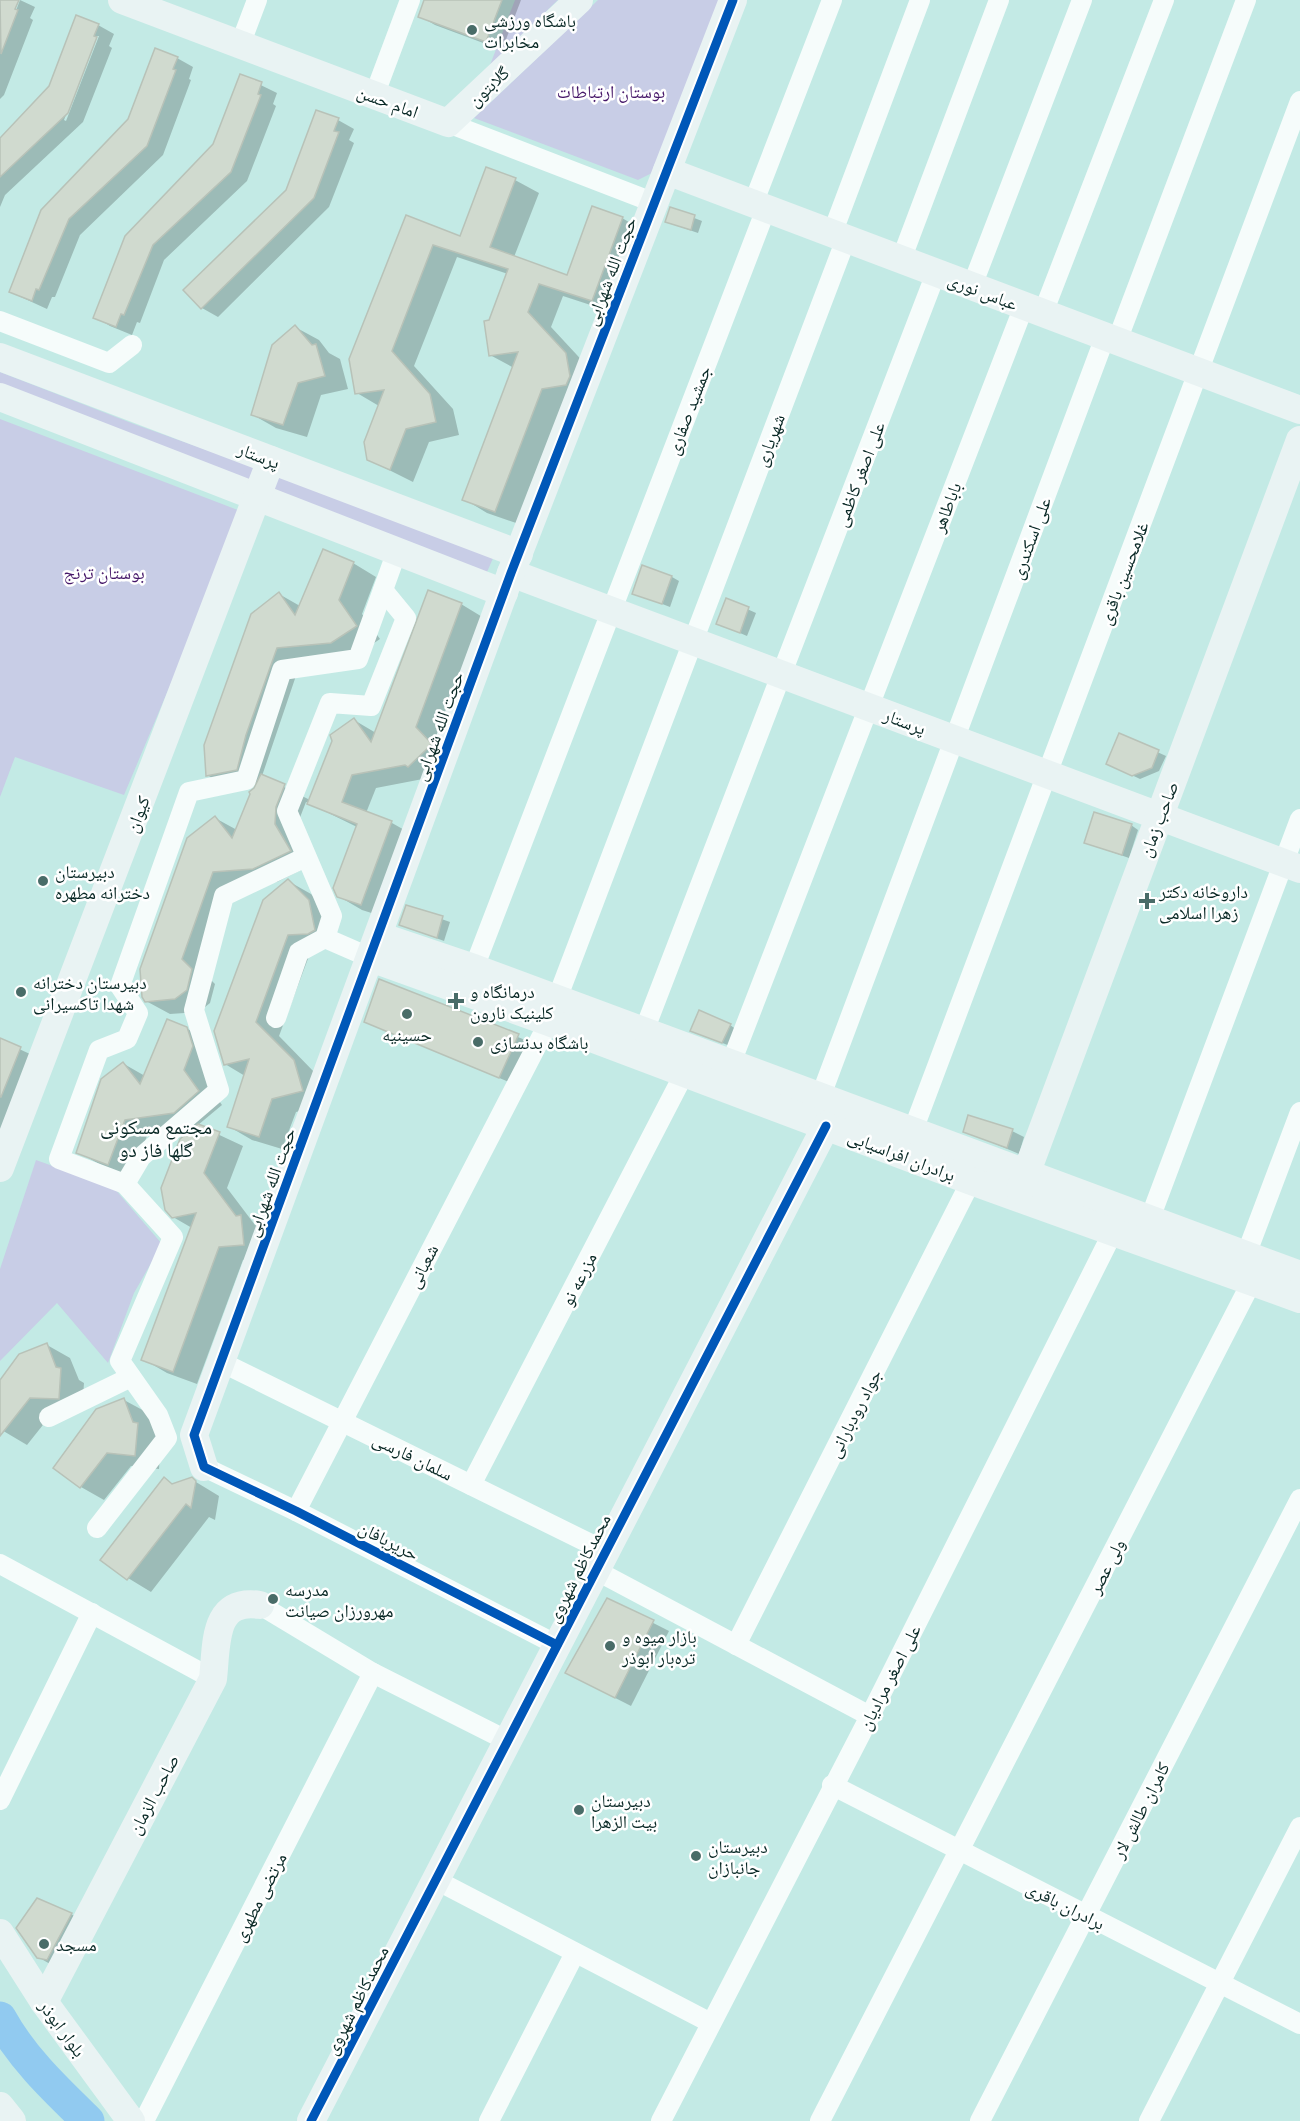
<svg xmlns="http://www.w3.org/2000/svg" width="1300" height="2121" viewBox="0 0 1300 2121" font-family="'Exo 2','Noto Naskh Arabic',sans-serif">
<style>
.green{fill:#c8cde6}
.shadow{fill:#0003;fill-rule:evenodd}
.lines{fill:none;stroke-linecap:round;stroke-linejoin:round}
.river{stroke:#91caf0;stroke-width:33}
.building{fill:#d0dacf;stroke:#b8c2b8;stroke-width:1.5}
.street{stroke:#f6fcfb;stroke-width:20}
.secondary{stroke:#e9f3f3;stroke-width:28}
.cycleway-casing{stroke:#fff;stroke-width:13}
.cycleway{stroke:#0057b8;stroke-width:9}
.poi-dot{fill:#496c68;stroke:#fff;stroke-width:2}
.labels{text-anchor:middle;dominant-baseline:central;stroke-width:5;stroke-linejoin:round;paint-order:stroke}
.poi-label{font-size:18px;fill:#082825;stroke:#fff;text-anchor:start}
.street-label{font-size:18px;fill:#082825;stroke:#fff}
.park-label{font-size:18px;fill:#451668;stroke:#fff}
.neighbourhood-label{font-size:20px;fill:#082825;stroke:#fff}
</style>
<rect width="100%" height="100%" fill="#c3eae5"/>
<g class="green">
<polygon points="515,0 558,0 490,65"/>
<polygon points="598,0 726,0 660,169 638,180 474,118"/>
<polygon points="0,372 134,424 257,468 249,484 0,389"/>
<polygon points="0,419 243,512 124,795 15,757 0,797"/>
<polygon points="277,475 494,556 487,572 271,491"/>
<polygon points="36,1160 114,1188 162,1244 134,1293 108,1363 57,1303 0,1361 0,1269"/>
</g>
<g class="shadow">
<polygon points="0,0 17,0 11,15 14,16 20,0 35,7 30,18 33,20 4,95 0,99"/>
<polygon points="426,0 521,0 502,50 435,25 420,16"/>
<path d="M98,25l16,9 -5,12 3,2 -29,74 -78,73 -5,12v-67l51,-53zM96,36h3l-33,85 -2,-1z"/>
<polygon points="177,58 193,67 189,79 191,80 163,155 80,235 55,297 52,297 47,309 10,292 129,120"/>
<polygon points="240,75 277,93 273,104 276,106 247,181 164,260 140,323 137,322 132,335 110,326 95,317 214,145"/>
<polygon points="338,120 354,129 349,140 354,143 329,207 218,317 202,308 185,290 287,191"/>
<polygon points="515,180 539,193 514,257 568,277 622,218 646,232 615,313 563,296 551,327 589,368 519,524 487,513 464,499 514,368 490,355 490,321 508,274 457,257 414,366 453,409 459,435 429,442 413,482 369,460 379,406 357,393 407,217 461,238"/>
<polygon points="671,209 702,221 698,233 666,222"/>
<polygon points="295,327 319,340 329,353 340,359 348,389 321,395 307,437 276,428 253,415"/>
<polygon points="353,563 376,577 362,614 380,639 355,656 301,661 262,776 310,800 354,720 376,733 461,604 484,618 428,778 376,788 366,813 392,823 415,836 384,917 362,910 338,896 357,827 306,802 299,820 313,864 277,882 237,885 205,974 215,984 210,1003 199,1012 170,1014 146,1001 215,818 237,830 258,783 231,789 207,775 279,594 300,606"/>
<polygon points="672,577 679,581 670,607 634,593"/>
<polygon points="727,600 756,613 747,636 726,627"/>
<polygon points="1120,735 1166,756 1159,771 1140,779 1115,767"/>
<polygon points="1131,825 1138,830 1129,858 1086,843"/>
<polygon points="288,881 311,894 332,915 312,948 279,1036 317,1075 325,1104 296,1112 282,1149 252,1140 228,1126 245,1076 225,1064"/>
<polygon points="407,907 450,922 444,941 401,925"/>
<polygon points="380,981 530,1042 511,1083 365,1021"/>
<polygon points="730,1025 737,1030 730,1046 700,1034"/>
<polygon points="186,1028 210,1042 216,1060 207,1084 222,1105 198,1125 243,1146 227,1188 255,1225 264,1230 267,1258 243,1260 197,1384 167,1373 143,1359 192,1228 173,1217 198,1125 148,1133 132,1177 101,1165 78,1152 124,1064 145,1076"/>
<polygon points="0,1040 32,1055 0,1136"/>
<polygon points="965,1131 1012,1131 1024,1137 1019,1154"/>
<polygon points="47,1345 70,1358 79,1380 84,1383 82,1412 54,1411 27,1445 0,1429 0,1382"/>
<polygon points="124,1400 148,1413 161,1438 159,1469 131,1466 104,1500 81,1487"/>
<polygon points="164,1479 174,1485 191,1479 219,1496 215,1520 209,1517 151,1592 128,1578"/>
<polygon points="608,1600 669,1631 631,1706 582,1681"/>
<polygon points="71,1914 83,1921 50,1964 38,1957"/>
</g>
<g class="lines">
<path class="river" d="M0,2018c22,40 55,71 88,103"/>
</g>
<g class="building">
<polygon points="0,0 19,0 15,9 18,10 1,54"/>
<polygon points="424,0 502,0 486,42 418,17"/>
<polygon points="76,15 99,24 94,36 97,37 68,113 0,177 0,138 49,86"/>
<polygon points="155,48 178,57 173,69 176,70 147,146 69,219 39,290 36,289 32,301 9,292 41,210 128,119"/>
<polygon points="240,74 262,82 258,94 261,95 231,172 153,245 124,315 121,314 116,327 93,318 125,236 213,144"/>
<polygon points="316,110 339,118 334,131 339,132 314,198 201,309 183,290 286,190"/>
<polygon points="486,167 516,178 490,247 567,275 592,206 623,217 592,301 539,284 528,312 566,353 570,376 566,385 542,389 495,512 462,500 518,352 489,356 484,321 489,320 508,269 433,245 392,351 430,394 436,422 406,429 390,470 367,460 364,442 384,390 355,394 349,359 406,215 460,236"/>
<polygon points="670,207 695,215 691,230 665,222"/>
<polygon points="295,325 312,345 316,344 325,376 298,383 283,425 251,415 272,345"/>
<polygon points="323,549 354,562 339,600 357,626 331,643 277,648 246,735 237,770 206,776 204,745 251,614 279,592 295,615"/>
<polygon points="642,565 672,576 662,604 632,594"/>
<polygon points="428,590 462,603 416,727 431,743 429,747 408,767 405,765 352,775 342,802 392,821 361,905 337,897 333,888 357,824 307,804 332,741 330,735 354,718 371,742"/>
<polygon points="726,598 749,607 740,633 716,624"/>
<polygon points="1119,733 1159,750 1152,768 1132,776 1106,764"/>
<polygon points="261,774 285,784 276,807 275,824 291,851 253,869 213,872 182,959 192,969 187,990 175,999 145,1002 142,997 140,969 187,838 215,816 232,838 250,794 249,792 254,788"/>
<polygon points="1094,812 1132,824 1122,855 1084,843"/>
<polygon points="288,879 309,900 315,930 308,934 288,935 256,1022 294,1060 303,1091 272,1099 259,1137 227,1127 249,1059 224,1065 214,1031 263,900"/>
<polygon points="406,905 443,916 437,938 399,925"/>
<polygon points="379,979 519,1034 499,1078 364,1022"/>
<polygon points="699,1010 731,1024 722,1043 690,1031"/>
<polygon points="167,1019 187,1027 193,1046 184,1070 199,1091 174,1113 125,1120 108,1165 76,1153 101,1079 123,1062 140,1084"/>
<polygon points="0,1038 21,1047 1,1097 0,1097"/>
<polygon points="968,1115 1013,1129 1007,1148 963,1132"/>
<polygon points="198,1124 220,1132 204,1173 236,1216 241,1215 244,1245 219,1247 173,1372 141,1360 196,1213 172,1218 165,1210 161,1188 180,1139"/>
<polygon points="47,1343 56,1367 61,1368 59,1399 30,1398 0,1436 0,1380 19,1354"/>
<polygon points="124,1398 133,1422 138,1423 135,1456 107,1453 80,1488 53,1468 96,1409"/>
<polygon points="164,1477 172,1484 192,1477 196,1481 191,1508 186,1504 127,1580 100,1560"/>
<polygon points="607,1598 654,1620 615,1698 565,1673"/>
<polygon points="37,1898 72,1913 47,1960 37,1958 16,1928"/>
</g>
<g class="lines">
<g class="street">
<polyline points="240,45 257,0"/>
<polyline points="374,96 410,0"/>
<polyline points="448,123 655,203"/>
<polyline points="753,204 832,0"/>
<polyline points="832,234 920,0"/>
<polyline points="901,260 999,0"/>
<polyline points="972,286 1082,0"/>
<polyline points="1043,313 1164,0"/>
<polyline points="0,321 109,363 132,345"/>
<polyline points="1117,341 1246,0"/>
<polyline points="325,938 371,958"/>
<polyline points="474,968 766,209"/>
<polyline points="557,999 846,239"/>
<polyline points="276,1018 299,952 325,938 332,916 287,811 330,703 371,706 406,618 383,590"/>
<polyline points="644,1031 936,273"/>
<polyline points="731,1063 1024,306"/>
<polyline points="820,1098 1105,337"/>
<polyline points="912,1133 1300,101"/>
<polyline points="125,1184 141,1157 219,1090 194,1010 224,896 306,857"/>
<polyline points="1149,1221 1300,819"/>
<polyline points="1246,1255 1300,1112"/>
<polyline points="221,1362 605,1551"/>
<polyline points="49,1417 131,1377"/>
<polyline points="204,1467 296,1511 557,1645"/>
<polyline points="471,1485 684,1074"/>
<polyline points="296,1511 549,1022"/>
<polyline points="97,1528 167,1438 158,1415 120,1361 173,1237 125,1184 59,1159 99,1050 127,1039 138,1013 120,986 189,792 246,780 282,670 358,659 397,551"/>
<polyline points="0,1564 213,1679"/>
<polyline points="597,1571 870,1716"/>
<polyline points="260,1605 373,1673 508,1741"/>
<polyline points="736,1645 971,1181"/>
<polyline points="832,1785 1300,2024"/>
<polyline points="0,1800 92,1613"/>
<polyline points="436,1880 711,2023"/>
<polyline points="144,2121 373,1673"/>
<polyline points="489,2121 575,1953"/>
<polyline points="661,2121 870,1716 1113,1232"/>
<polyline points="820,2121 1252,1281"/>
<polyline points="980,2121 1300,1499"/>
<polyline points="1149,2121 1300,1827"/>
</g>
<g class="secondary">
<polyline points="122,0 448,123 579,0"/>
<polyline points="667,171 1300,410"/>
<polyline points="0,357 519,554"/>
<polyline points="0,397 504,593"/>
<polyline points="511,573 1300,869"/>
<polyline points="379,936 474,968 1300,1275"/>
<polyline points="371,958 549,1022 971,1181 1300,1299"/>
<polyline points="0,1168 271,460"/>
<polyline points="1020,1190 1300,440"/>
<polyline points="204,1467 194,1435 511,573 733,0"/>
<polyline points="0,1933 44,2002 131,2121"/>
<path d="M44,2002l169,-323c4,-35 -1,-81 47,-74"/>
<polyline points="0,2106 12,2121"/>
<polyline points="311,2121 826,1126"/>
</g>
<g class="cycleway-casing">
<g id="cycleway">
<polyline points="557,1645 296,1511 204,1467 194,1435 511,573 733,0"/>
<polyline points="311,2121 826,1126"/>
</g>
</g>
<use href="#cycleway" class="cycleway"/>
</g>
<g class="poi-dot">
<circle cx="472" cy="30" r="6"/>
<circle cx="43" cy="881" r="6"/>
<path d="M1144 892h6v6h6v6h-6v6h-6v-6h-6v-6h6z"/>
<circle cx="21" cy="992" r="6"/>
<path d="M453 992h6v6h6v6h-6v6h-6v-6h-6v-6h6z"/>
<circle cx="407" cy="1014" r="6"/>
<circle cx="478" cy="1042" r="6"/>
<circle cx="273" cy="1599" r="6"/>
<circle cx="610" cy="1646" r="6"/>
<circle cx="579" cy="1810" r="6"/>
<circle cx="696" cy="1856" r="6"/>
<circle cx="44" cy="1944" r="6"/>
</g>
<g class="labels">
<g class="poi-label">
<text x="484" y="20">باشگاه ورزشی<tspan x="484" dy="21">مخابرات</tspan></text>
<text x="55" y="871">دبیرستان<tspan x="55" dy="21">دخترانه مطهره</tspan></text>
<text x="1159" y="891">داروخانه دکتر<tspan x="1159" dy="21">زهرا اسلامی</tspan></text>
<text x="33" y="982">دبیرستان دخترانه<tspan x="33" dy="21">شهدا تاکسیرانی</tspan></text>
<text x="470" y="991">درمانگاه و<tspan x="470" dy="21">کلینیک نارون</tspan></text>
<text x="407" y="1034" text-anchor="middle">حسینیه</text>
<text x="490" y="1042">باشگاه بدنسازی</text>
<text x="285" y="1589">مدرسه<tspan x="285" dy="21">مهرورزان صیانت</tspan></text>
<text x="622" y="1636">بازار میوه و<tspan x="622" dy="21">تره‌بار ابوذر</tspan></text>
<text x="591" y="1800">دبیرستان<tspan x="591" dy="21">بیت الزهرا</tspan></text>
<text x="708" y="1846">دبیرستان<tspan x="708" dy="21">جانبازان</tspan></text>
<text x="56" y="1944">مسجد</text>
</g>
<g class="street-label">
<text transform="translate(488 86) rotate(-43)">گلابتون</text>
<text transform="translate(388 101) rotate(20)">امام حسن</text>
<text transform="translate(610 271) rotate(-69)">حجت الله شهرابی</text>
<text transform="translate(983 291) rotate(21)">عباس نوری</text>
<text transform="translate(688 410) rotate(-69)">جمشید صفاری</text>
<text transform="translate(769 440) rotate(-69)">شهریاری</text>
<text transform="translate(259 455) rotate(21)">پرستار</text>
<text transform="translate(859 474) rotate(-69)">علی اصغر کاظمی</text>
<text transform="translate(946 507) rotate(-69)">باباطاهر</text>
<text transform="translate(1030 538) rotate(-70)">علی اسکندری</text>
<text transform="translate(1123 573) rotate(-69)">غلامحسین باقری</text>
<text transform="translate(905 721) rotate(21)">پرستار</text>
<text transform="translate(438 726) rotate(-70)">حجت الله شهرابی</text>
<text transform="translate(137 814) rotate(-69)">کیوان</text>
<text transform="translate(1158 819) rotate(-69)">صاحب زمان</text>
<text transform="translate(902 1155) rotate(21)">برادران افراسیابی</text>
<text transform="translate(270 1182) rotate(-70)">حجت الله شهرابی</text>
<text transform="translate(422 1266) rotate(-63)">شعبانی</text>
<text transform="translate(578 1279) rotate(-63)">مزرعه نو</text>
<text transform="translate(854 1413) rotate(-63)">جواد رودبارانی</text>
<text transform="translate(413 1456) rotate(26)">سلمان فارسی</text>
<text transform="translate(389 1540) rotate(27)">حریربافان</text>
<text transform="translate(1106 1566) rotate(-63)">ولی عصر</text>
<text transform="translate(578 1568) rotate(-63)">محمدکاظم شهروی</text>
<text transform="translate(889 1677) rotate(-63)">علی اصغر مرادیان</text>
<text transform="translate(153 1794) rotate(-62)">صاحب الزمان</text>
<text transform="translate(1140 1810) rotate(-63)">کامران طالش لار</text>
<text transform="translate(259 1897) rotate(-63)">مرتضی مطهری</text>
<text transform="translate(1066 1905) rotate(27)">برادران باقری</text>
<text transform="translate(356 2000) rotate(-63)">محمدکاظم شهروی</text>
<text transform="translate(63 2028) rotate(54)">بلوار ابوذر</text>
</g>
<g class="park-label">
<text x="611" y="91">بوستان ارتباطات</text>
<text x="104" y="572">بوستان ترنج</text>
</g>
<g class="neighbourhood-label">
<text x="156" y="1126">مجتمع مسکونی<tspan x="156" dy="23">گلها فاز دو</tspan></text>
</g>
</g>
</svg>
